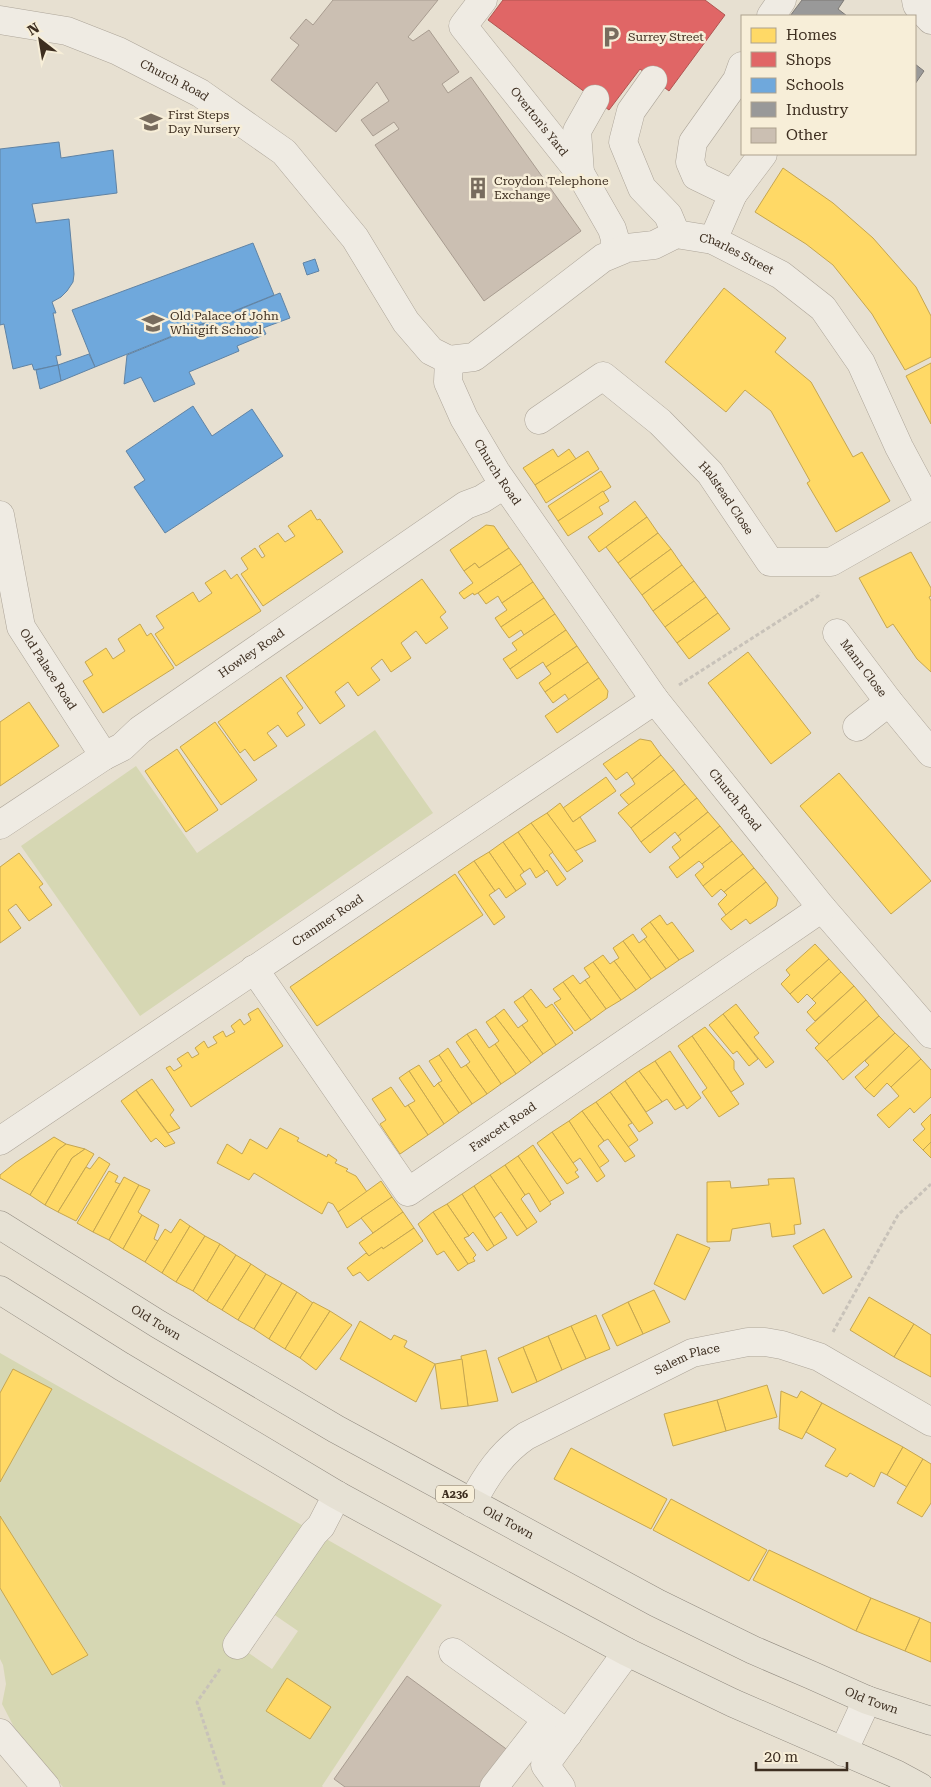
<svg xmlns="http://www.w3.org/2000/svg" width="931" height="1787" viewBox="0 0 931 1787" font-family="'Roboto Serif',serif">
<style>
.green{fill:#d6d7b3;fill-rule:evenodd}
.homes{fill:#ffd966;stroke:#c5a651}
.shops{fill:#e06666;stroke:#af5551}
.schools{fill:#6fa8dc;stroke:#6083a4}
.industry{fill:#999;stroke:#7d7975}
.building{fill:#cbbfb2;stroke:#a89c90}
.lines{fill:none;stroke-linecap:round;stroke-linejoin:round}
.minor-casing{stroke:#ada599;stroke-width:29}
.major-casing{stroke:#928b80;stroke-width:29}
.path{stroke:#c8c2b9;stroke-width:3;stroke-dasharray:4 2.5;stroke-linecap:butt}
.minor{stroke:#efebe3;stroke-width:28}
.major{stroke:#e6e1d4;stroke-width:28}
.labels{text-anchor:middle;dominant-baseline:central;stroke-width:5;stroke-linejoin:round;paint-order:stroke}
.shield{fill:#f7eed8;stroke:#756857;stroke-width:1}
.shield-label{font-size:11px;font-weight:bold;fill:#3d2e20}
.poi-label{font-size:12px;fill:#3d2e20;stroke:#f7eed8;text-anchor:start}
.street-label{font-size:12px;fill:#3d2e20;stroke:#f7eed8}
</style>
<rect width="100%" height="100%" fill="#e7e0d1"/>
<g class="green">
<polygon points="375,730 433,813 140,1016 21,846 136,766 197,853"/>
<path d="M0,1353l442,252 -120,181 1,1h-260l-49,-60 -12,-23 4,-20 -3,-19 -3,-6v-71l52,87 36,-21 -88,-138v-34l52,-93 -39,-20 -13,24zM263,1607l35,24 -26,38 -35,-24zM287,1678l44,29 -21,32 -44,-28z"/>
</g>
<g class="homes">
<polygon points="783,168 833,203 873,238 916,287 931,316 931,357 905,370 872,314 833,265 806,244 755,212"/>
<polygon points="724,288 786,338 775,352 811,382 853,457 862,452 890,501 836,532 807,483 810,481 771,411 745,390 726,412 665,362"/>
<polygon points="931,363 931,424 906,376"/>
<polygon points="553,449 558,457 569,449 576,459 535,485 523,468"/>
<polygon points="588,451 599,469 546,503 535,485"/>
<polygon points="601,471 611,487 558,521 548,506"/>
<polygon points="603,491 609,501 599,507 603,514 568,536 558,521"/>
<polygon points="635,501 647,517 599,552 588,537"/>
<polygon points="311,510 317,520 320,519 343,552 263,606 241,574 248,569 241,558 255,548 262,558 265,556 259,546 278,533 285,542 295,536 288,526"/>
<polygon points="647,517 658,533 618,563 606,547"/>
<polygon points="486,525 494,526 509,548 479,568 475,563 464,571 450,550"/>
<polygon points="658,533 671,549 630,579 618,563"/>
<polygon points="509,548 521,564 478,593 474,595 473,593 464,599 459,593 473,583 464,571 475,563 479,568"/>
<polygon points="671,549 682,565 642,595 630,579"/>
<polygon points="911,552 931,588 931,596 929,597 931,601 931,672 917,659 893,624 887,628 859,578"/>
<polygon points="521,564 533,582 502,603 498,596 486,604 478,593"/>
<polygon points="682,565 694,581 653,611 642,595"/>
<polygon points="225,570 231,579 237,574 261,611 176,666 155,634 164,628 156,616 193,592 199,602 212,593 205,583"/>
<polygon points="422,579 446,612 440,617 448,628 426,644 416,631 401,643 411,658 391,672 382,659 371,668 380,680 358,696 348,682 335,692 345,706 320,724 286,676"/>
<polygon points="694,581 706,597 665,627 653,611"/>
<polygon points="533,582 544,598 501,627 495,618 507,610 502,603"/>
<polygon points="706,597 718,613 677,643 665,627"/>
<polygon points="544,598 555,614 524,635 521,630 509,638 501,627"/>
<polygon points="718,613 730,629 689,659 677,643"/>
<polygon points="555,614 566,630 510,669 503,659 517,650 512,643"/>
<polygon points="140,624 147,636 151,633 174,668 103,713 83,681 93,675 85,662 106,648 113,659 125,651 118,639"/>
<polygon points="566,630 577,646 546,667 543,662 517,679 510,669"/>
<polygon points="577,646 588,662 545,692 539,683 551,674 546,667"/>
<polygon points="748,652 811,733 771,764 708,683"/>
<polygon points="588,662 599,678 569,700 565,694 553,703 545,692"/>
<polygon points="281,677 303,708 297,713 305,725 287,737 278,725 267,733 277,746 254,761 245,749 240,753 218,722"/>
<polygon points="599,678 608,691 607,698 557,733 545,716"/>
<polygon points="29,702 59,746 0,786 0,722"/>
<polygon points="215,722 257,780 221,805 180,747"/>
<polygon points="640,739 651,741 661,755 632,779 627,772 616,780 603,764"/>
<polygon points="177,749 218,810 186,832 145,771"/>
<polygon points="661,755 674,770 629,805 620,795 635,784 632,779"/>
<polygon points="674,770 685,784 631,828 618,813"/>
<polygon points="839,773 931,881 891,914 800,806"/>
<polygon points="606,777 616,791 573,822 563,808"/>
<polygon points="685,784 697,798 641,842 631,828"/>
<polygon points="697,798 708,812 678,836 675,832 650,853 641,842"/>
<polygon points="560,803 573,822 580,817 596,841 575,851 547,813"/>
<polygon points="708,812 720,826 680,858 672,847 681,840 678,836"/>
<polygon points="547,813 583,861 567,872 531,823"/>
<polygon points="531,823 553,852 549,855 566,879 557,886 547,870 545,872 518,832"/>
<polygon points="720,826 732,841 702,864 699,861 677,878 669,867"/>
<polygon points="518,832 545,872 536,878 530,868 524,872 503,842"/>
<polygon points="732,841 743,854 703,886 695,875 704,867 702,864"/>
<polygon points="503,842 524,872 520,875 526,884 516,891 489,852"/>
<polygon points="489,852 516,891 506,898 499,888 495,891 474,861"/>
<polygon points="19,853 43,884 39,887 52,905 29,921 16,904 8,910 21,928 0,943 0,867"/>
<polygon points="743,854 754,868 724,892 721,889 712,897 703,886"/>
<polygon points="474,861 495,891 489,895 505,917 494,925 458,872"/>
<polygon points="754,868 766,882 726,915 718,904 727,895 724,892"/>
<polygon points="455,874 483,915 317,1026 290,987"/>
<polygon points="766,882 778,898 776,906 750,924 746,919 731,930 721,919"/>
<polygon points="660,915 667,925 672,922 694,951 679,960 650,922"/>
<polygon points="650,922 679,960 666,969 644,939 647,937 641,929"/>
<polygon points="633,934 639,943 644,939 666,969 651,979 623,941"/>
<polygon points="623,941 651,979 636,990 614,961 619,958 613,948"/>
<polygon points="815,944 829,959 790,994 781,984 790,975 786,970"/>
<polygon points="603,955 610,964 614,961 636,990 621,1000 593,962"/>
<polygon points="829,959 841,972 812,999 807,994 798,1003 790,994"/>
<polygon points="593,962 621,1000 606,1009 585,980 590,977 584,968"/>
<polygon points="841,972 854,986 815,1021 807,1012 816,1003 812,999"/>
<polygon points="573,975 580,984 585,980 606,1009 591,1020 563,982"/>
<polygon points="563,982 591,1020 575,1031 554,1003 561,999 553,989"/>
<polygon points="854,986 866,1000 819,1044 806,1030"/>
<polygon points="531,989 546,1008 552,1004 573,1033 556,1045 523,996"/>
<polygon points="523,996 556,1045 543,1054 522,1025 528,1021 514,1002"/>
<polygon points="866,1000 879,1016 827,1061 815,1048"/>
<polygon points="736,1004 759,1033 754,1037 774,1062 766,1068 723,1014"/>
<polygon points="258,1008 283,1046 191,1107 166,1068 170,1066 174,1071 182,1066 177,1059 188,1052 192,1058 199,1054 195,1048 204,1041 208,1048 217,1043 213,1037 223,1031 226,1037 235,1032 231,1026 240,1019 244,1025 251,1020 248,1014"/>
<polygon points="504,1009 518,1028 522,1025 543,1054 531,1063 495,1016"/>
<polygon points="723,1014 758,1059 749,1066 737,1051 733,1054 709,1025"/>
<polygon points="495,1016 531,1063 516,1074 495,1044 499,1041 486,1022"/>
<polygon points="879,1016 895,1033 843,1080 827,1061"/>
<polygon points="705,1027 734,1061 734,1069 744,1084 731,1092 692,1036"/>
<polygon points="476,1029 489,1048 495,1044 516,1074 501,1084 467,1034"/>
<polygon points="895,1033 909,1046 865,1089 855,1077 869,1065 865,1061"/>
<polygon points="467,1034 501,1084 487,1094 466,1065 470,1062 456,1042"/>
<polygon points="692,1036 739,1104 719,1117 702,1092 707,1088 678,1046"/>
<polygon points="909,1046 921,1059 891,1087 887,1083 874,1097 865,1089"/>
<polygon points="448,1048 461,1068 466,1065 487,1094 472,1104 439,1055"/>
<polygon points="670,1051 701,1098 687,1109 655,1061"/>
<polygon points="439,1055 472,1104 459,1113 438,1083 442,1081 429,1061"/>
<polygon points="921,1059 931,1070 931,1097 914,1113 910,1108 889,1128 877,1115 899,1096 891,1087"/>
<polygon points="655,1061 684,1105 675,1110 667,1099 662,1102 639,1071"/>
<polygon points="419,1065 434,1087 438,1083 459,1113 444,1124 409,1071"/>
<polygon points="409,1071 444,1124 428,1135 408,1105 415,1101 399,1078"/>
<polygon points="639,1071 662,1102 646,1112 625,1081"/>
<polygon points="152,1079 174,1110 170,1115 180,1128 168,1133 136,1090"/>
<polygon points="625,1081 653,1123 639,1132 610,1092"/>
<polygon points="391,1087 405,1107 408,1105 428,1135 400,1154 380,1124 386,1120 372,1099"/>
<polygon points="136,1090 140,1096 175,1143 165,1147 156,1138 151,1142 121,1101"/>
<polygon points="610,1092 632,1123 628,1125 638,1140 628,1147 596,1102"/>
<polygon points="596,1102 635,1156 625,1162 608,1139 604,1141 582,1111"/>
<polygon points="582,1111 604,1141 598,1146 609,1161 599,1168 569,1121"/>
<polygon points="931,1114 931,1142 923,1150 913,1140 925,1129 921,1124"/>
<polygon points="569,1121 605,1176 597,1182 580,1158 573,1163 552,1132"/>
<polygon points="280,1128 299,1138 297,1141 327,1157 328,1154 337,1160 335,1163 348,1169 346,1171 356,1176 367,1192 338,1212 333,1204 328,1202 322,1214 254,1173 249,1180 217,1163 227,1144 242,1154 250,1139 267,1149"/>
<polygon points="552,1132 578,1170 575,1172 579,1177 567,1184 537,1143"/>
<polygon points="54,1137 66,1144 58,1150 30,1195 0,1178 0,1175 15,1163"/>
<polygon points="931,1142 931,1158 923,1150"/>
<polygon points="66,1144 85,1149 72,1158 45,1205 30,1195 58,1150"/>
<polygon points="533,1145 564,1193 549,1202 518,1156"/>
<polygon points="85,1149 94,1154 58,1212 45,1205 72,1158"/>
<polygon points="518,1156 551,1204 540,1212 529,1193 525,1195 505,1165"/>
<polygon points="99,1157 110,1164 76,1221 58,1212 86,1167 90,1169"/>
<polygon points="505,1165 525,1195 521,1199 537,1222 527,1229 490,1175"/>
<polygon points="109,1171 118,1176 115,1182 120,1184 93,1232 77,1223"/>
<polygon points="490,1175 527,1229 517,1236 501,1212 494,1218 474,1186"/>
<polygon points="124,1177 139,1185 109,1240 93,1232"/>
<polygon points="794,1178 801,1224 794,1225 795,1234 772,1237 770,1223 732,1229 730,1241 707,1242 707,1182 730,1181 731,1188 769,1185 768,1179"/>
<polygon points="381,1181 392,1197 347,1228 338,1212"/>
<polygon points="139,1185 150,1190 138,1212 142,1215 123,1249 109,1240"/>
<polygon points="474,1186 507,1238 494,1246 462,1194"/>
<polygon points="462,1194 494,1246 487,1251 473,1232 469,1236 447,1204"/>
<polygon points="392,1197 403,1212 373,1233 361,1218"/>
<polygon points="447,1204 469,1236 464,1238 476,1255 473,1258 475,1261 468,1264 433,1212"/>
<polygon points="403,1212 414,1228 383,1249 382,1247 369,1256 359,1243"/>
<polygon points="433,1212 468,1264 458,1271 444,1251 437,1255 418,1224"/>
<polygon points="142,1215 159,1225 154,1239 158,1241 145,1262 123,1249"/>
<polygon points="180,1219 190,1226 162,1273 145,1262 165,1229 171,1233"/>
<polygon points="190,1226 205,1236 176,1282 162,1273"/>
<polygon points="414,1228 423,1241 368,1281 360,1272 353,1276 347,1268 366,1253 369,1256 382,1247 383,1249"/>
<polygon points="824,1229 852,1277 823,1294 793,1246"/>
<polygon points="677,1234 710,1248 685,1300 654,1284"/>
<polygon points="205,1236 220,1244 193,1291 176,1282"/>
<polygon points="220,1244 236,1255 207,1301 193,1291"/>
<polygon points="236,1255 251,1264 222,1310 207,1301"/>
<polygon points="251,1264 266,1274 238,1320 222,1310"/>
<polygon points="266,1274 282,1283 254,1329 238,1320"/>
<polygon points="282,1283 297,1292 269,1339 254,1329"/>
<polygon points="654,1290 670,1322 643,1334 628,1302"/>
<polygon points="297,1292 313,1303 285,1349 269,1339"/>
<polygon points="869,1297 914,1324 894,1357 850,1330"/>
<polygon points="313,1302 330,1311 300,1358 285,1349"/>
<polygon points="628,1302 643,1334 617,1346 602,1315"/>
<polygon points="330,1311 352,1325 316,1370 300,1358"/>
<polygon points="596,1315 610,1349 586,1359 571,1326"/>
<polygon points="360,1321 391,1340 394,1335 407,1341 404,1347 435,1364 416,1402 340,1359"/>
<polygon points="914,1324 931,1335 931,1377 894,1357"/>
<polygon points="571,1326 586,1359 562,1370 548,1336"/>
<polygon points="548,1336 562,1370 537,1382 523,1347"/>
<polygon points="523,1347 537,1382 512,1393 498,1358"/>
<polygon points="486,1350 498,1401 468,1406 461,1356"/>
<polygon points="462,1359 468,1406 441,1409 435,1364"/>
<polygon points="13,1369 52,1389 0,1482 0,1393"/>
<polygon points="767,1385 777,1417 726,1431 717,1400"/>
<polygon points="781,1391 797,1398 801,1391 822,1403 802,1439 779,1429"/>
<polygon points="717,1400 726,1431 673,1446 664,1414"/>
<polygon points="822,1403 903,1447 887,1475 881,1472 874,1487 850,1473 847,1477 825,1466 836,1449 806,1432"/>
<polygon points="903,1447 923,1459 907,1487 887,1475"/>
<polygon points="571,1448 667,1499 651,1529 554,1479"/>
<polygon points="923,1459 931,1464 931,1503 922,1517 897,1503"/>
<polygon points="671,1499 767,1550 749,1581 653,1530"/>
<polygon points="0,1516 88,1655 52,1675 0,1588"/>
<polygon points="769,1550 871,1598 856,1631 753,1580"/>
<polygon points="871,1598 920,1618 905,1651 856,1631"/>
<polygon points="920,1618 931,1623 931,1662 905,1651"/>
<polygon points="287,1678 331,1707 310,1739 266,1711"/>
</g>
<polygon class="shops" points="503,0 705,0 725,15 669,91 640,69 609,110 488,20"/>
<g class="schools">
<polygon points="59,142 61,158 113,150 117,193 32,204 36,223 69,219 74,274 73,282 67,291 61,297 52,302 56,313 53,313 61,355 56,356 58,365 34,370 32,364 13,369 4,324 0,325 0,149"/>
<polygon points="253,243 274,295 95,367 72,310"/>
<polygon points="315,259 319,271 307,275 303,263"/>
<polygon points="280,293 290,318 263,328 266,334 237,346 239,351 189,372 195,384 154,402 141,377 124,384 127,355"/>
<polygon points="89,354 95,367 61,381 58,365"/>
<polygon points="58,365 61,381 40,389 36,370"/>
<polygon points="193,406 212,436 252,409 283,456 165,533 134,487 145,480 126,451"/>
</g>
<g class="industry">
<polygon points="802,0 844,0 838,9 847,16 790,16"/>
<polygon points="915,64 924,71 915,84"/>
</g>
<g class="building">
<polygon points="333,0 438,0 408,37 413,41 429,30 459,72 442,84 448,93 471,77 581,231 484,301 375,145 399,129 394,122 373,136 361,120 389,101 377,82 336,132 271,80 299,45 290,38 306,19 313,25"/>
<polygon points="407,1676 509,1751 483,1787 345,1787 334,1779"/>
</g>
<g class="lines">
<g class="minor-casing">
<g id="minor">
<path id="s1" d="M483,0l-20,26 117,147 32,56 3,10 -1,13"/>
<polyline points="916,0 917,5 931,20"/>
<polyline points="771,16 782,0"/>
<path id="s2" d="M0,20l67,11 51,20 82,42 84,59 71,86 51,84 25,29 18,9"/>
<polyline points="653,80 631,111 623,142 642,188 668,215 676,234"/>
<polyline points="580,173 577,131 595,99"/>
<polyline points="733,194 763,154"/>
<polyline points="713,240 733,194 696,176 690,162 693,142 737,80 742,66"/>
<path id="s3" d="M449,360l-1,22 16,36 32,54 159,228 167,208 109,126"/>
<path id="s4" d="M449,360l25,-3 129,-99 24,-10 27,-3 22,-11 37,6 68,35 42,33 38,55 38,84 32,60"/>
<path id="s5" d="M539,420l64,-44 57,46 50,51 60,89h61l99,-56"/>
<path id="s6" d="M0,515l21,112 83,129"/>
<path id="s7" d="M837,633l52,69 42,51"/>
<polyline points="857,727 889,702"/>
<path id="s8" d="M0,825l104,-69 18,-9 18,-17 326,-225 16,-6 22,-14"/>
<path id="s9" d="M254,969l154,223 414,-284"/>
<path id="s10" d="M0,1141l655,-441"/>
<path id="s11" d="M472,1503c14,-27 29,-50 54,-67l166,-83 56,-11h17l17,3 37,12 112,65"/>
<polyline points="237,1645 314,1533 321,1526 337,1495"/>
<polyline points="453,1652 568,1734"/>
<polyline points="0,1733 46,1787"/>
<polyline points="843,1752 867,1700"/>
<polyline points="494,1787 547,1719"/>
<polyline points="561,1787 545,1765 627,1652"/>
</g>
</g>
<g class="major-casing">
<g id="major">
<path id="s12" d="M0,1225l158,99 178,105 321,174 96,47 58,25 56,25 64,21"/>
<polyline points="0,1290 121,1366 337,1495 449,1556 627,1652 733,1703 896,1774 920,1787"/>
</g>
</g>
<g class="path">
<polyline points="679,685 818,596 819,592"/>
<polyline points="833,1332 898,1215 931,1184"/>
<polyline points="220,1669 197,1702 225,1787"/>
</g>
<use href="#minor" class="minor"/>
<use href="#major" class="major"/>
</g>
<defs>
<g id="parking-bare" transform="scale(1.725)"><path d="M-3.5-5.5H1a3.5 3.5 0 0 1 0 7H-1V5.5H-3.5ZM-1-3.4V-.6H.8a1.4 1.4 0 0 0 0-2.8Z" fill="#786c5e" stroke="#f7eed8" stroke-width="2.5" paint-order="stroke"/></g>
<g id="school-bare" transform="scale(1.725)"><path d="M0-5L7-2L0 1L-7-2ZM-4 1L0 2.5L4 1V4Q0 6-4 4Z" fill="#786c5e" stroke="#f7eed8" stroke-width="2.5" paint-order="stroke"/></g>
<g id="building-bare" transform="scale(1.725)"><path d="M-4-6H4V6H1V3H-1V6H-4ZM-2.5-4.3h1.7v1.8h-1.7ZM.8-4.3h1.7v1.8H.8ZM-2.5-1h1.7V.8h-1.7ZM.8-1h1.7V.8H.8Z" fill="#786c5e" stroke="#f7eed8" stroke-width="2.5" paint-order="stroke"/></g>
</defs>
<g fill-rule="evenodd">
<use href="#parking-bare" x="611" y="37"/>
<use href="#school-bare" x="151" y="122"/>
<use href="#building-bare" x="478" y="188"/>
<use href="#school-bare" x="153" y="323"/>
</g>
<g class="labels">
<rect class="shield" x="436" y="1485.5" width="38" height="17" rx="4"/>
<g class="shield-label">
<text x="455" y="1494">A236</text>
</g>
<g class="poi-label">
<text x="628" y="37">Surrey Street</text>
<text x="168" y="115">First Steps<tspan x="168" dy="14">Day Nursery</tspan></text>
<text x="494" y="181">Croydon Telephone<tspan x="494" dy="14">Exchange</tspan></text>
<text x="170" y="316">Old Palace of John<tspan x="170" dy="14">Whitgift School</tspan></text>
</g>
<g class="street-label">
<text stroke="none"><textPath href="#s2" startOffset="186">Church Road</textPath></text>
<text stroke="none"><textPath href="#s1" startOffset="155">Overton's Yard</textPath></text>
<text stroke="none"><textPath href="#s4" startOffset="330">Charles Street</textPath></text>
<text stroke="none"><textPath href="#s3" startOffset="125">Church Road</textPath></text>
<text stroke="none"><textPath href="#s5" startOffset="252">Halstead Close</textPath></text>
<text stroke="none"><textPath href="#s8" startOffset="305">Howley Road</textPath></text>
<text stroke="none"><textPath href="#s7" startOffset="44">Mann Close</textPath></text>
<text stroke="none"><textPath href="#s6" startOffset="164">Old Palace Road</textPath></text>
<text stroke="none"><textPath href="#s3" startOffset="530">Church Road</textPath></text>
<text stroke="none"><textPath href="#s10" startOffset="395">Cranmer Road</textPath></text>
<text stroke="none"><textPath href="#s9" startOffset="386">Fawcett Road</textPath></text>
<text stroke="none"><textPath href="#s12" startOffset="184">Old Town</textPath></text>
<text stroke="none"><textPath href="#s11" startOffset="266">Salem Place</textPath></text>
<text stroke="none"><textPath href="#s12" startOffset="589">Old Town</textPath></text>
<text stroke="none"><textPath href="#s12" startOffset="994">Old Town</textPath></text>
</g>
</g>
<rect x="741" y="15" width="175" height="140" fill="#f7eed8" stroke="#ada18e"/>
<rect x="751" y="28" width="25" height="15" fill="#ffd966" stroke="#ada18e"/>
<text x="786" y="40" font-size="15" fill="#3d2e20">Homes</text>
<rect x="751" y="52" width="25" height="15" fill="#e06666" stroke="#ada18e"/>
<text x="786" y="65" font-size="15" fill="#3d2e20">Shops</text>
<rect x="751" y="78" width="25" height="15" fill="#6fa8dc" stroke="#ada18e"/>
<text x="786" y="90" font-size="15" fill="#3d2e20">Schools</text>
<rect x="751" y="102" width="25" height="15" fill="#999999" stroke="#ada18e"/>
<text x="786" y="115" font-size="15" fill="#3d2e20">Industry</text>
<rect x="751" y="128" width="25" height="15" fill="#cbbfb2" stroke="#ada18e"/>
<text x="786" y="140" font-size="15" fill="#3d2e20">Other</text>
<g transform="translate(40 40) rotate(329)" stroke="#f7eed8" stroke-width="4" paint-order="stroke">
<path d="M0-4L9 19L0 12L-9 19Z" fill="#3d2e20"/>
<text y="-8" font-size="14" font-weight="bold" text-anchor="middle" fill="#3d2e20">N</text>
</g>
<path d="M756 1762v8h91v-8" fill="none" stroke="#3d2e20" stroke-width="2.5"/>
<text x="764" y="1762" font-size="15" fill="#3d2e20" stroke="#f7eed8" stroke-width="4" paint-order="stroke">20 m</text>
</svg>
